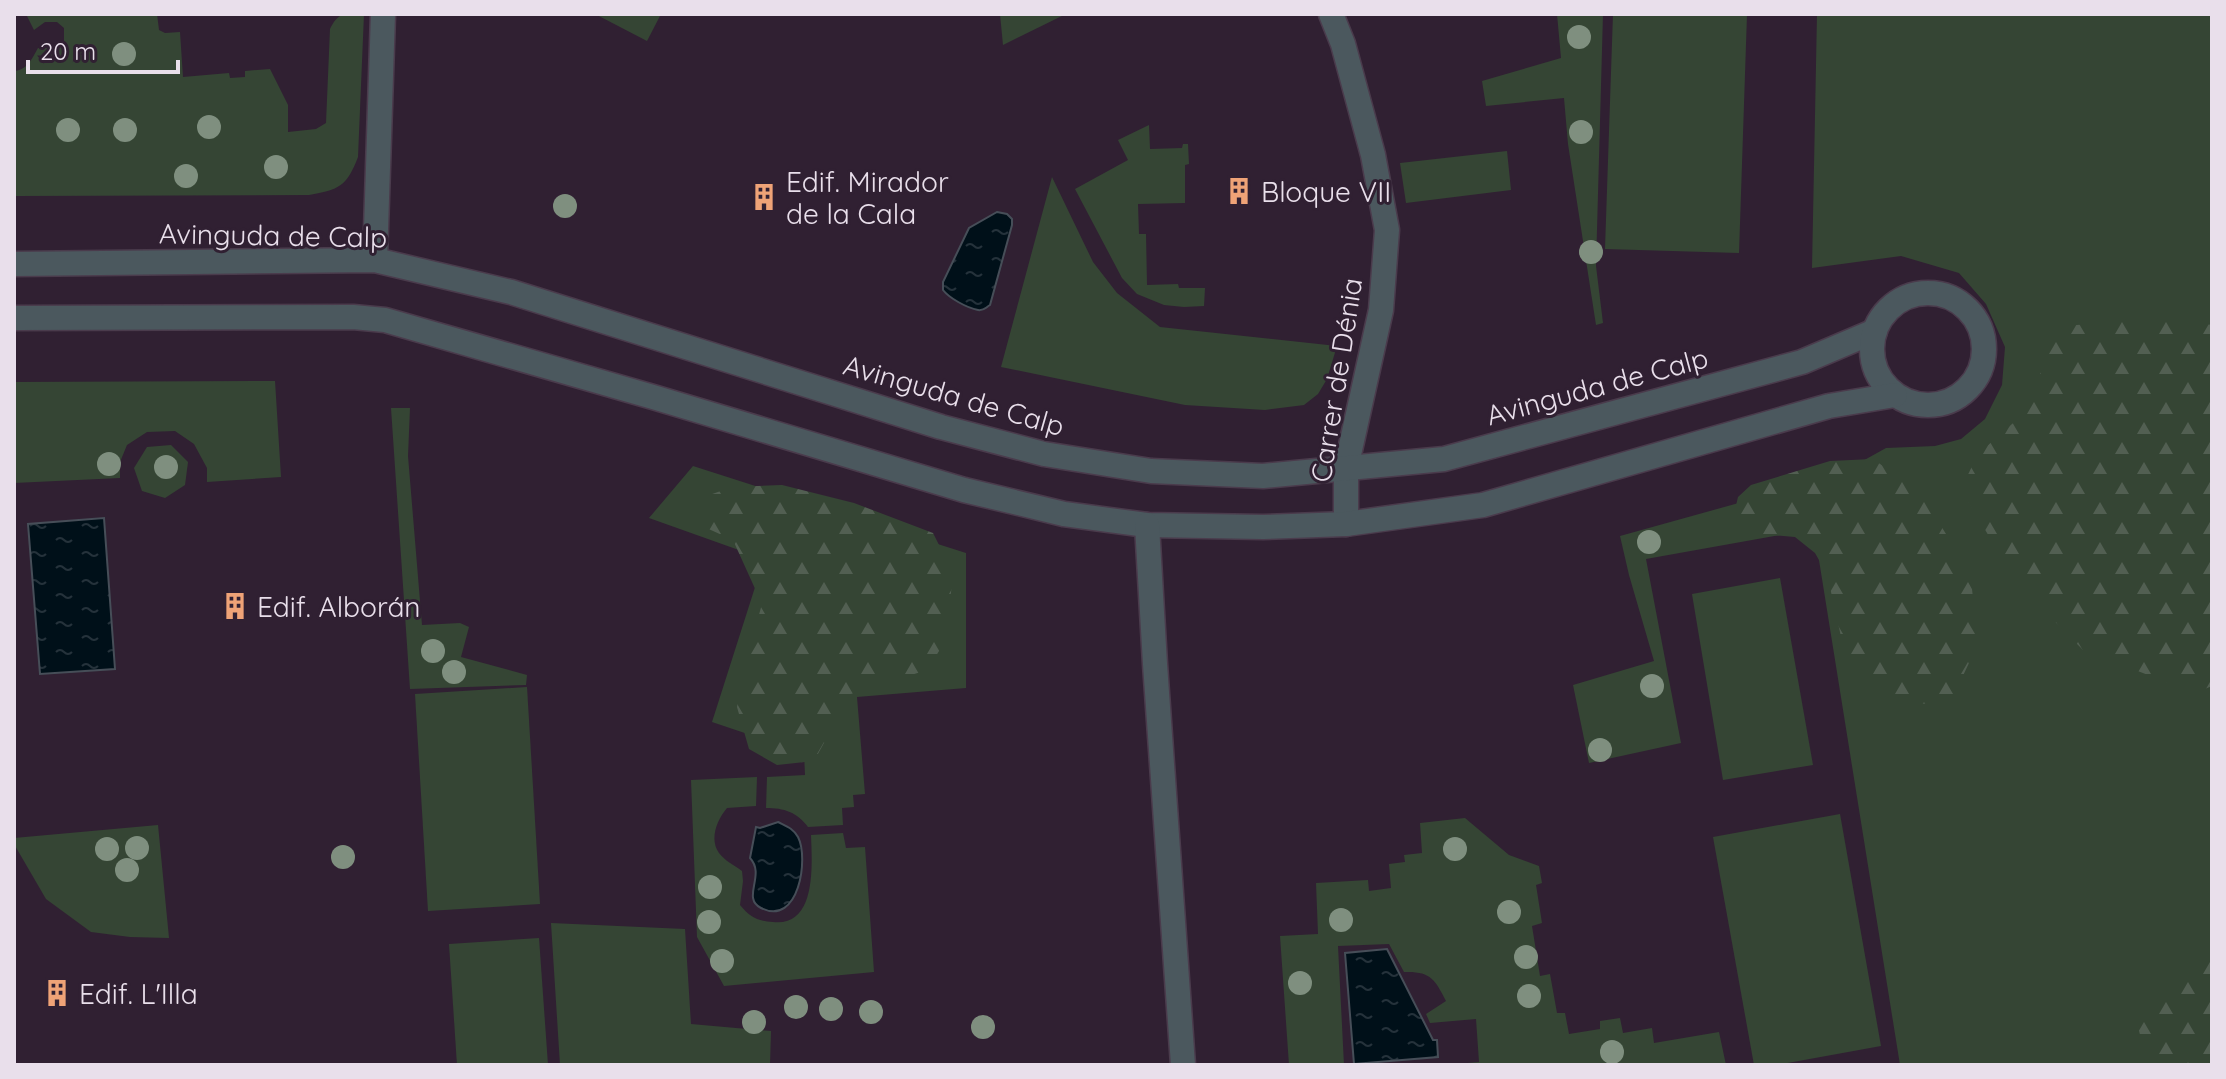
<svg xmlns="http://www.w3.org/2000/svg" width="2226" height="1079" viewBox="0 0 2226 1079" font-family="Quicksand,sans-serif">
<style>
.green{fill:#354534}
.forest{fill:url(#forest-firs)}
.water{fill:url(#water-ripples);stroke:#464e58;stroke-width:2}
.lines{fill:none;stroke-linecap:round;stroke-linejoin:round}
.minor-casing{stroke:#4a3b4c;stroke-width:27}
.minor{stroke:#4b585e;stroke-width:24}
.tree{fill:#7f8f7f}
.labels{text-anchor:middle;dominant-baseline:central;stroke-width:6;stroke-linejoin:round;paint-order:stroke}
.poi-label{font-size:28px;fill:#e9dfeb;stroke:#302032;text-anchor:start}
.street-label{font-size:28px;fill:#e9dfeb;stroke:#302032}
</style>
<defs>
<pattern id="forest-firs" width="22" height="20" patternUnits="userSpaceOnUse" patternTransform="scale(2)"><rect width="22" height="20" fill="#354534"/><path d="M5 1l3.5 6h-7zM16 11l3.5 6h-7z" fill="#525f52"/></pattern>
<pattern id="water-ripples" width="26" height="14" patternUnits="userSpaceOnUse" patternTransform="scale(2)"><rect width="26" height="14" fill="#001019"/><path d="M2 4q2-2 4 0t4 0M15 11q2-2 4 0t4 0" fill="none" stroke="#25323b"/></pattern>
</defs>
<rect width="100%" height="100%" fill="#302032"/>
<g class="green">
<path d="M26,14h131l2,16 6,3 15,-1 3,45 46,-4 1,5 15,-1v-6l25,-2 18,36v27l28,-3 10,-6 4,-94c9,-18 15,-15 34,-15l-6,143c-11,29 -19,33 -49,38l-295,1v-125c13,-1 18,-12 24,-23h18l8,-7v-13l-7,-6h-12l-11,8z"/>
<polygon points="595,14 661,14 647,41"/>
<polygon points="1000,14 1066,14 1003,45"/>
<polygon points="1557,14 1603,14 1596,266 1603,323 1596,325 1568,144 1564,98 1486,106 1482,81 1561,58"/>
<polygon points="1613,14 1747,14 1739,253 1605,249"/>
<polygon points="1817,14 2212,14 2212,1065 1900,1065 1814,529 1646,559 1681,743 1589,763 1573,685 1654,661 1629,575 1620,536 1807,484 1859,463 1886,448 1935,446 1961,439 1985,419 2002,385 2005,347 1986,304 1959,273 1901,256 1812,268"/>
<polygon points="1149,125 1150,149 1182,148 1183,144 1188,144 1189,164 1185,165 1185,203 1138,204 1139,234 1146,234 1147,285 1178,284 1179,288 1205,288 1204,306 1184,307 1164,305 1137,294 1122,278 1075,189 1128,160 1118,140"/>
<polygon points="1507,151 1511,190 1406,203 1400,163"/>
<polygon points="1052,177 1093,262 1117,293 1160,327 1337,346 1327,379 1318,394 1304,405 1265,410 1185,405 1001,367"/>
<polygon points="275,381 281,477 207,482 207,468 194,444 175,431 147,432 127,445 120,462 120,478 14,483 14,382"/>
<polygon points="391,408 410,408 408,456 422,625 460,623 469,627 461,657 527,675 526,685 410,689"/>
<polygon points="171,445 188,462 185,485 165,498 142,491 134,468 147,447"/>
<path d="M693,466l273,87v135l-109,9 8,97 -12,1 1,12 -12,1 1,17 -35,2c-11,-15 -24,-19 -42,-19l1,-31 38,-2 -1,-22 -92,-31 52,-163 -115,-41z"/>
<polygon points="1780,578 1813,765 1723,780 1692,594"/>
<polygon points="527,687 540,904 428,911 415,694"/>
<path d="M757,777l-1,29 -29,2c-10,12 -18,31 -8,45 6,8 15,12 23,18l1,10 -3,24c10,12 17,16 33,17 44,5 39,-58 38,-87l32,-2 3,15 19,-1 9,125 -150,14 -27,-49 -6,-157z"/>
<polygon points="1840,814 1881,1046 1777,1065 1754,1065 1713,837"/>
<path d="M1465,818l44,37 30,11 3,17 -6,2 6,38 -10,3 8,50 10,-2 7,39h8l4,21 31,-5v-8l20,-3 3,15 29,-5 2,15 65,-11 7,33h-282l35,-3 -3,-43 -46,4 -4,-9 20,-13c-11,-22 -16,-30 -42,-29l-15,-28 -51,2 6,119h-55l-9,-129 38,-2 -2,-51 52,-3 1,11 22,-3 -2,-24 16,-2 -1,-7 18,-2 -2,-30z"/>
<polygon points="158,825 169,938 130,937 91,932 46,899 14,844 14,838"/>
<polygon points="551,923 685,929 691,1024 771,1031 770,1065 560,1065"/>
<polygon points="539,938 548,1065 457,1065 449,944"/>
</g>
<g class="forest">
<polygon points="2165,317 2212,325 2212,686 2195,693 2083,650 2016,582 1961,489 1978,454 2029,409 2055,327"/>
<polygon points="1873,459 1920,492 1946,534 1972,589 1978,644 1950,703 1912,704 1859,680 1842,641 1827,574 1815,553 1795,537 1759,534 1738,535 1728,521 1735,510 1738,497 1751,485 1830,461"/>
<polygon points="782,485 854,503 933,533 953,573 946,640 927,670 851,694 814,761 777,765 749,749 737,707 745,664 762,604 733,540 702,526 701,498 732,487"/>
<polygon points="2212,958 2212,1065 2148,1065 2133,1008"/>
</g>
<g class="water">
<path d="M997,212l10,2 5,5v6l-22,80c-5,3 -6,6 -12,5 -11,-2 -29,-12 -35,-20v-8l26,-54z"/>
<polygon points="104,518 115,669 40,674 28,524"/>
<path d="M778,822c8,4 15,6 20,15 11,21 1,90 -37,71 -20,-10 5,-33 -11,-50l6,-31 4,1z"/>
<polygon points="1387,949 1433,1040 1437,1040 1438,1057 1354,1064 1345,953"/>
</g>
<g class="lines">
<g class="minor-casing">
<g id="minor">
<polyline points="1331,14 1343,44 1373,155 1387,230 1381,310 1346,468 1346,524"/>
<polyline points="375,260 383,14"/>
<polyline points="14,264 375,260 511,292 941,427 1044,454 1151,471 1263,476 1444,459 1802,362 1875,331"/>
<circle cx="1928" cy="349" r="56"/>
<polyline points="14,318 353,317 385,320 653,397 964,490 1064,514 1147,525 1263,527 1346,524 1483,505 1829,406 1895,395"/>
<polyline points="1147,525 1155,664 1183,1065"/>
</g>
</g>
<use href="#minor" class="minor"/>
</g>
<g class="tree">
<circle cx="1579" cy="37" r="12"/>
<circle cx="124" cy="54" r="12"/>
<circle cx="209" cy="127" r="12"/>
<circle cx="68" cy="130" r="12"/>
<circle cx="125" cy="130" r="12"/>
<circle cx="1581" cy="132" r="12"/>
<circle cx="276" cy="167" r="12"/>
<circle cx="186" cy="176" r="12"/>
<circle cx="565" cy="206" r="12"/>
<circle cx="1591" cy="252" r="12"/>
<circle cx="109" cy="464" r="12"/>
<circle cx="166" cy="467" r="12"/>
<circle cx="1649" cy="542" r="12"/>
<circle cx="433" cy="651" r="12"/>
<circle cx="454" cy="672" r="12"/>
<circle cx="1652" cy="686" r="12"/>
<circle cx="1600" cy="750" r="12"/>
<circle cx="137" cy="848" r="12"/>
<circle cx="107" cy="849" r="12"/>
<circle cx="1455" cy="849" r="12"/>
<circle cx="343" cy="857" r="12"/>
<circle cx="127" cy="870" r="12"/>
<circle cx="710" cy="887" r="12"/>
<circle cx="1509" cy="912" r="12"/>
<circle cx="1341" cy="920" r="12"/>
<circle cx="709" cy="922" r="12"/>
<circle cx="1526" cy="957" r="12"/>
<circle cx="722" cy="961" r="12"/>
<circle cx="1300" cy="983" r="12"/>
<circle cx="1529" cy="996" r="12"/>
<circle cx="796" cy="1007" r="12"/>
<circle cx="831" cy="1009" r="12"/>
<circle cx="871" cy="1012" r="12"/>
<circle cx="754" cy="1022" r="12"/>
<circle cx="983" cy="1027" r="12"/>
<circle cx="1612" cy="1052" r="12"/>
</g>
<defs>
<g id="building-bare" transform="scale(2.16)"><path d="M-4-6H4V6H1V3H-1V6H-4ZM-2.5-4.3h1.7v1.8h-1.7ZM.8-4.3h1.7v1.8H.8ZM-2.5-1h1.7V.8h-1.7ZM.8-1h1.7V.8H.8Z" fill="#efa377" stroke="#302032" stroke-width="2.5" paint-order="stroke"/></g>
</defs>
<g fill-rule="evenodd">
<use href="#building-bare" x="1239" y="191"/>
<use href="#building-bare" x="764" y="197"/>
<use href="#building-bare" x="235" y="606"/>
<use href="#building-bare" x="57" y="993"/>
</g>
<g class="labels">
<g class="poi-label">
<text x="786" y="181">Edif. Mirador<tspan x="786" dy="32">de la Cala</tspan></text>
<text x="1261" y="191">Bloque VII</text>
<text x="257" y="606">Edif. Alborán</text>
<text x="79" y="993">Edif. L'Illa</text>
</g>
<g class="street-label">
<text transform="translate(273 235) rotate(1)">Avinguda de Calp</text>
<text transform="translate(1336 380) rotate(-81)">Carrer de Dénia</text>
<text transform="translate(1597 386) rotate(-15)">Avinguda de Calp</text>
<text transform="translate(954 395) rotate(16)">Avinguda de Calp</text>
</g>
</g>
<rect width="2226" height="1079" fill="none" stroke="#e9dfeb" stroke-width="32"/>
<path d="M28 60v12h150v-12" fill="none" stroke="#e9dfeb" stroke-width="4"/>
<text x="40" y="60" font-size="24" fill="#e9dfeb" stroke="#302032" stroke-width="6" paint-order="stroke">20 m</text>
</svg>
